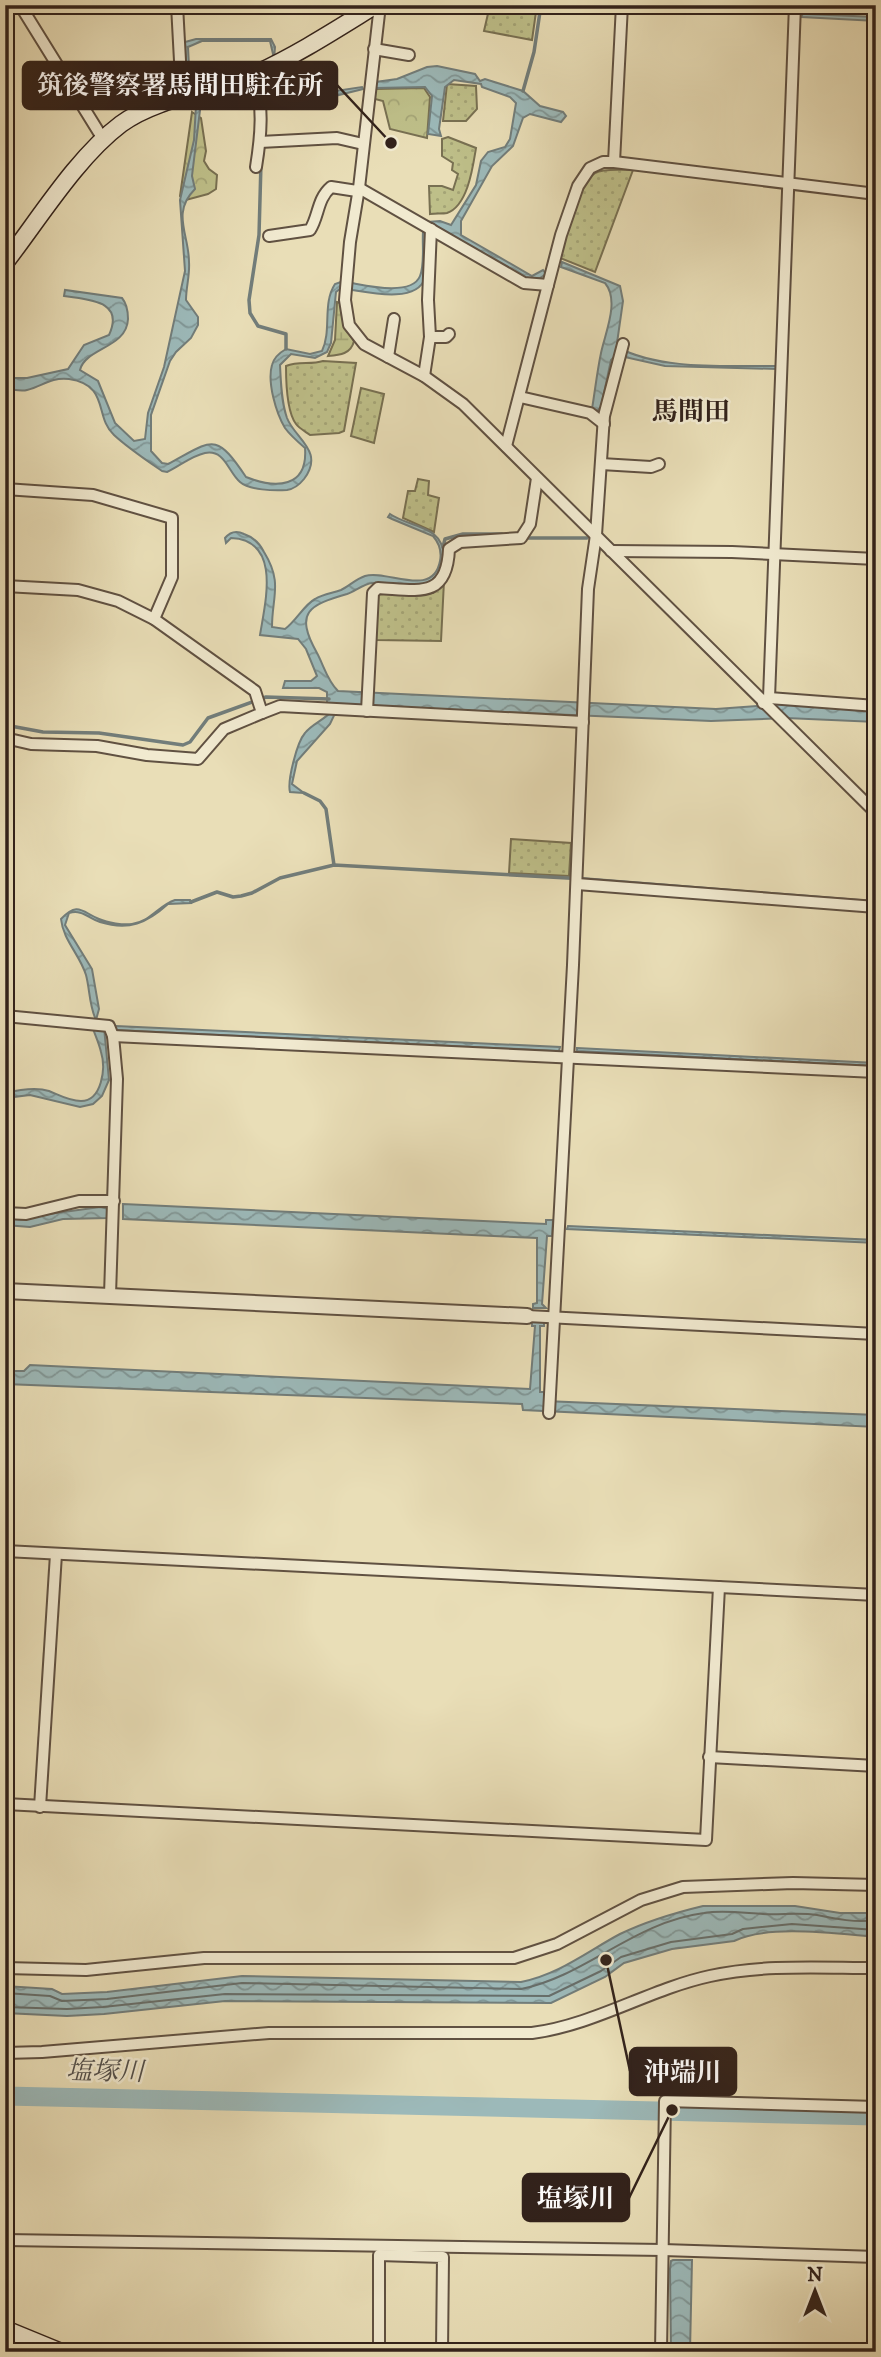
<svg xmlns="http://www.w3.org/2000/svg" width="881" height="2357" viewBox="0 0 881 2357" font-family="'IM FELL DW Pica','Noto Serif JP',serif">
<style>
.grass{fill:url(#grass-dots);stroke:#787052;stroke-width:2}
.forest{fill:url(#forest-crowns);stroke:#787052;stroke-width:2}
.wetland{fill:url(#wetland-marsh);stroke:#787052;stroke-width:2}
.water{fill:url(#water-waves);stroke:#727d7a;stroke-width:2}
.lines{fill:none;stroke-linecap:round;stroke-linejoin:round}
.shore{stroke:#676e6a;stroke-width:2}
.stream{stroke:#727d7a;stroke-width:3.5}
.river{stroke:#9cb9b9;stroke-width:19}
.minor-casing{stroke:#605142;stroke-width:14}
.tertiary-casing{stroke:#605142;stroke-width:18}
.secondary-casing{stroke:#32221b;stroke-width:19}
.minor{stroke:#f1ead0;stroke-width:10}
.tertiary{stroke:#f1ead0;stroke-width:14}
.secondary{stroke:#f1ead0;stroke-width:16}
.labels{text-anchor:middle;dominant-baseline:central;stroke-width:5;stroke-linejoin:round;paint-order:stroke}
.neighbourhood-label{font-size:26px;font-weight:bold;fill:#32221b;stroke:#f1ead0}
.water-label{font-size:26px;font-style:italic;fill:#524f4a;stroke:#f1ead0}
.leader{fill:none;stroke:#32221b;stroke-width:2.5}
.callout-dot{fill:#32221b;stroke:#f1ead0;stroke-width:2.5}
.callout{fill:#32221b;stroke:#32221b;stroke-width:2.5}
.callout-label{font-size:26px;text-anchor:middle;font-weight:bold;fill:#fff}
</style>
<defs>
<pattern id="grass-dots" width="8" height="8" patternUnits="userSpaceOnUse" patternTransform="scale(1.75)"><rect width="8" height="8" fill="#bebf89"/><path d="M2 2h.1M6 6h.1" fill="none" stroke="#a4a476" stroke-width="1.8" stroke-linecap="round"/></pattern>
<pattern id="forest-crowns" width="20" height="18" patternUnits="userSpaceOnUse" patternTransform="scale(1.75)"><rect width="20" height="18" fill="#bebf89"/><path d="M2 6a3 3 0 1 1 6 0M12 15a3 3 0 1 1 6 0" fill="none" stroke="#a4a476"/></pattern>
<pattern id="wetland-marsh" width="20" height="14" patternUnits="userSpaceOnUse" patternTransform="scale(1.75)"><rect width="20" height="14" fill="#bebf89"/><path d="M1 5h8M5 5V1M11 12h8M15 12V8" fill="none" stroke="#a4a476"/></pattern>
<pattern id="water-waves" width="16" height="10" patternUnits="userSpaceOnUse" patternTransform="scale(1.75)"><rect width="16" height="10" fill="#9cb9b9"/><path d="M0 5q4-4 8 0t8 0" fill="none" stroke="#809696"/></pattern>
</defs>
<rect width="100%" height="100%" fill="#e9deb7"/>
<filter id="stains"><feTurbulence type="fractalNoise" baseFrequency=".00286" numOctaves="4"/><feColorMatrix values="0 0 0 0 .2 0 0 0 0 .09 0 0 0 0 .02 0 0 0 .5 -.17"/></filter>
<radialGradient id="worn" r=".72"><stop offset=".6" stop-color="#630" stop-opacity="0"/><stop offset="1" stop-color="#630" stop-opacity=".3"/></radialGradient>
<g class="grass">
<polygon points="490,5 537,5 532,40 484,31"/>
<polygon points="447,84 476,86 477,109 466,121 443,121"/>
<path d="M448,137l28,11c-3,18 -8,58 -29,65 -5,1 -12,0 -17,1l-1,-28h13l11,4 5,-16 -6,-4 1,-7 -11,-7v-17z"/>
<path d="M633,170l-38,102 -35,-14c5,-21 15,-74 35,-85 9,-5 27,-3 38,-3z"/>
<path d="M323,361l33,2 -12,68 -5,2 -29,2c-4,-3 -11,-7 -14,-11 -9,-12 -10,-43 -10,-58 13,-5 25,-1 37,-5z"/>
<polygon points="361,388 384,394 374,443 351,436"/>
<polygon points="418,479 429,481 428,495 439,498 434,532 403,518 408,491 415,491"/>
<polygon points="444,581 441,641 376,640 377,592 433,593"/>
<polygon points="511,839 571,843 569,876 509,873"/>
</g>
<g class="forest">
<polygon points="424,88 430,97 427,138 390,129 383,101 375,99 375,89"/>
<polygon points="192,112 201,118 206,151 204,161 209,169 217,175 216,189 208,194 186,200 180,196"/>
</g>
<path class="wetland" d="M337,302l3,1 6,26 8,12c-3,13 -14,14 -26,15l7,-16z"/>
<g class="water">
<polygon points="803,5 806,5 807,14 876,17 876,21 802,17"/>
<path d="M196,39h75l4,8 -2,26h-2l2,-19 -3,-13h-68l-14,6 2,38 9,7 2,10 -9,74 3,13c-24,24 -6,45 -6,73 1,13 -3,25 -3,38l12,17v8l-7,13 -15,14 -6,9 -19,54v36l11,12 6,1c45,-24 47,-33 78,13 30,12 62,11 59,-29 -7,-6 -15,-13 -20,-20 -9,-15 -18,-46 -13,-63 2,-8 7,-12 14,-16l24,5 12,-3c10,-21 0,-47 13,-67l6,-2v6l-5,4 -5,51 -4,9 -12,6 -24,-4 -11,11c1,17 1,36 7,53 8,21 38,33 17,61 -4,5 -10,10 -17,11 -13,1 -38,0 -47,-8 -12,-10 -15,-33 -35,-29 -14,3 -25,13 -38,19l-5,-1c-16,-11 -34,-23 -48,-36 -20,-18 -4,-50 -45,-56 -19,-2 -26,7 -42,11 -6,2 -15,-1 -22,-1v-11h22l41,-9 16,-24 25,-10c16,-35 -21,-35 -45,-39l1,-6 57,8c5,6 6,13 6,21 -1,29 -43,29 -48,51l18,11 17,42 19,18 11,-2 3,-26 16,-46 21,-96 -5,-71 14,-60 2,-35 -2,-10 -7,-8 -2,-45z"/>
<polygon points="437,66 475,74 480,81 485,79 523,91 540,106 563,112 566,116 561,122 530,114 523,118 513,146 492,166 461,221 461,235 532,276 543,270 546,274 540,278 527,279 427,222 440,221 451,225 476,185 481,161 488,152 505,147 510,139 516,103 510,97 482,87 481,84 454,80 445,87 439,129 441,136 428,134 432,96 425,87 375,88 376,82 397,79 427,67"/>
<polygon points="362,87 363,89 323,99 273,101 269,89 273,89 277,98 282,99"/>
<path d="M423,231l5,1c-1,14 1,33 -3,46 -8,25 -54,15 -73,12v-7c16,3 60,13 68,-7 5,-12 2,-32 3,-45z"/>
<path d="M562,262l58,24 3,15 -6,42v4c45,24 110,18 160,19v3l-112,-3 -49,-11 -5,5 -10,47 -4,4 -5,-2c3,-18 5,-37 9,-56 4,-20 19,-52 4,-70l-44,-16z"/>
<path d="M390,514c20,14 53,10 54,43 0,13 -7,20 -17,27 -18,4 -37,-3 -55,-1 -8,1 -17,8 -25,11 -38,11 -53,18 -30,59 7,13 10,27 21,38l378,18 56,-4 6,-3 98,8v12l-90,-4 -75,3 -372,-16 -9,19 -33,37 -5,23 12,9 -14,-1c-3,-11 7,-50 15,-59 7,-9 19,-13 27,-22l-5,-6v-13l-8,-4h-36l2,-7h26l6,-5 -11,-27 -8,-10 -38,-4c5,-32 22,-95 -29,-97l-5,5 -1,-5c5,-6 11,-8 19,-4 9,3 16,10 20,18 19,31 8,44 8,75l13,2c11,-8 19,-24 30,-30 8,-5 18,-6 26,-9 8,-4 15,-11 24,-14 22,-7 68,23 75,-15 2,-10 -1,-18 -7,-25l-41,-17 -4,-2z"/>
<path d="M175,900h15l1,3 -23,1c-21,19 -39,27 -68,18 -12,-4 -18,-13 -31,-9l-4,12 27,44 7,40 -3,11c-7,-15 -6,-30 -10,-45 -6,-20 -23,-35 -25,-56 17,-18 21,-7 38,0 9,4 24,6 33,5 18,-2 27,-19 43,-24z"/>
<path d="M92,1026l12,1 5,53 -7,16 -9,8 -13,3 -50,-12 -25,3v-5c13,-3 31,-6 44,-2 10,4 20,10 32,10 21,0 25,-33 20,-49 -2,-9 -6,-17 -9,-26z"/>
<polygon points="116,1026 560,1047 559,1051 115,1030"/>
<polygon points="577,1048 876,1063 876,1066 577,1051"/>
<polygon points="123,1204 546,1224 546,1220 553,1220 552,1236 547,1236 542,1304 546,1308 533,1308 533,1304 537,1303 537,1238 123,1219"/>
<polygon points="100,1207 109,1209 108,1218 63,1219 30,1227 5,1225 5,1216 27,1217"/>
<polygon points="568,1226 876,1240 876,1243 567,1229"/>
<polygon points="532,1322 544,1322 544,1326 540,1326 540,1392 544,1392 545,1401 876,1415 876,1427 523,1410 522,1404 5,1384 5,1371 24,1371 30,1365 530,1389 535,1326 532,1326"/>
<path d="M703,1906h92l45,7h36v24c-38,-3 -108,-13 -142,4l-62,8 -48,14 -19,14 -54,26 -326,-2 -121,13 -37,2 -62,-3v-27l47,3 10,5 45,-2 135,-16 279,6c37,-7 67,-31 99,-48 27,-13 54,-21 83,-28z"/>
<polygon points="673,2260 692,2260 690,2352 671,2352 670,2269 671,2261"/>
</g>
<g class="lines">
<g class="shore">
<path d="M5,1993l45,3 12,5 45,-2 135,-16 279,6c65,-13 113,-67 183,-76 19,-3 40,0 59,1 18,1 36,-2 54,1 19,4 39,8 59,5"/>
<polyline points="5,2007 67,2009 103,2007 225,1994 549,1996 601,1971 621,1957 671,1942 732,1934 743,1929 792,1924 876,1930"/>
</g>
<g class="stream">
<polyline points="523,91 534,52 541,5"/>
<polyline points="261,163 259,235 249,300 250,313 258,326 286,334 286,349"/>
<polyline points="523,538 587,538"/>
<polyline points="443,547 445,539 463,534 502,534"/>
<polyline points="5,725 43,732 99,733 183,745 190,742 208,718 266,697 329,699"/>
<polyline points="304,793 320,801 326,809 334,865"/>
<polyline points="191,902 217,892 233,897 241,896 252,893 280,878 334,865 585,879 876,902"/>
</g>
<polyline class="river" points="5,2096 876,2116"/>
<g class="minor-casing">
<g id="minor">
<polyline points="20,5 103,139"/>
<polyline points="177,5 182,98"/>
<polyline points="380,5 359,188 350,242 345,300 349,325 364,344 424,376 463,404 876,813"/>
<polyline points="374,49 409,55"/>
<path d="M254,74c10,30 7,62 2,93"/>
<polyline points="260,142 337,138 363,144"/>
<polyline points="614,162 622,5"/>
<polyline points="359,188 524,283 548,285"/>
<path d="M269,236l41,-6c9,-14 7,-31 21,-43l26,4"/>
<polyline points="430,337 446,337 449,334"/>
<polyline points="388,357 394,319"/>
<polyline points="424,376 430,337 428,300 431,229"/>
<polyline points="520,397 590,413 604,424"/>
<polyline points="506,446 561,235 578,186 590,168 603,162 614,162 876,194"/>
<polyline points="601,464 651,467 659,464"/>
<polyline points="5,489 93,495 172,518 172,577 154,619"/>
<polyline points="611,551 732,552 876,559"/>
<polyline points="5,586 78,590 118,601 154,619 255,691 262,713 224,729 198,759 147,755 97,746 31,744 5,738"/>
<polyline points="769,698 876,706"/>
<polyline points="763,703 769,698 795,5"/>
<path d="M367,711l6,-118 5,-5c39,2 69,12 71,-39l11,-7 61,-4 9,-14 7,-46"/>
<polyline points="262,713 280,706 583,722"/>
<polyline points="577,884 876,907"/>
<polyline points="5,1016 109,1026 113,1036 117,1079 110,1295"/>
<polyline points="113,1036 876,1072"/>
<polyline points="5,1213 26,1214 79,1201 114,1201"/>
<polyline points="527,1316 876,1334"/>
<polyline points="549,1413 573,965 588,589 596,535 604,416 623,344"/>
<polyline points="5,1551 876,1595"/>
<polyline points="709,1757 876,1766"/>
<polyline points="5,1804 706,1840 719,1587"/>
<polyline points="40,1807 56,1554"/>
<polyline points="5,1968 86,1970 204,1958 514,1958 557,1944 641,1900 683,1887 793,1883 876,1885"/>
<path d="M5,2053l37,-1 227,-19h263c62,-8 118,-44 178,-57 54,-12 111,-8 166,-8"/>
<polyline points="5,2240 663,2250 876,2257"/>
<polyline points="5,2342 7,2352"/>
<polyline points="379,2352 379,2255 443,2257 442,2352"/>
<polyline points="661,2352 665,2101 876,2107"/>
</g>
</g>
<g class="tertiary-casing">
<polyline id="tertiary" points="5,1291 527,1316"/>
</g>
<g class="secondary-casing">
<g id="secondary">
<path d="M5,263c34,-44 72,-106 116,-139 39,-28 92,-31 134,-50 42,-19 82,-45 121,-69"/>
<polyline points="5,2329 61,2352"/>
</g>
</g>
<use href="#minor" class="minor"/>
<use href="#tertiary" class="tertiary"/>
<use href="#secondary" class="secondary"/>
</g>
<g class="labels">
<g class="neighbourhood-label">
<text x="691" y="412">馬間田</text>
</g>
<g class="water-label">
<text transform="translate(105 2072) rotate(1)">塩塚川</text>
</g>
</g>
<path class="leader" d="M391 143L337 85M606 1960L630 2071M672 2110L629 2198"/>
<g class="callout-dot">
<circle cx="391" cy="143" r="7"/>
<circle cx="606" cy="1960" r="7"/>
<circle cx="672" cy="2110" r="7"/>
</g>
<g class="callout">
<rect x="23" y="62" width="314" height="47" rx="7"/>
<rect x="630" y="2048" width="106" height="47" rx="7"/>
<rect x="523" y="2174" width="106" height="47" rx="7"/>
</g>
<g class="callout-label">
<text x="180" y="94">筑後警察署馬間田駐在所</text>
<text x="683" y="2081">沖端川</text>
<text x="576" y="2207">塩塚川</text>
</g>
<rect width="881" height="2357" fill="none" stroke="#e9deb7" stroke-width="28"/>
<rect x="7" y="7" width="867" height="2343" fill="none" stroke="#32221b" stroke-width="3.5"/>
<rect x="14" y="14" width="853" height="2329" fill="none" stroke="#32221b" stroke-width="2"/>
<g transform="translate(815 2291)" stroke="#f1ead0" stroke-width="5" paint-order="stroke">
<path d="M0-5L12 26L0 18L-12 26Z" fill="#32221b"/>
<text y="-10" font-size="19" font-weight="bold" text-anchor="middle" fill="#32221b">N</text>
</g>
<rect width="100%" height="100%" filter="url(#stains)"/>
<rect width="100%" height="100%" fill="url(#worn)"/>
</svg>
